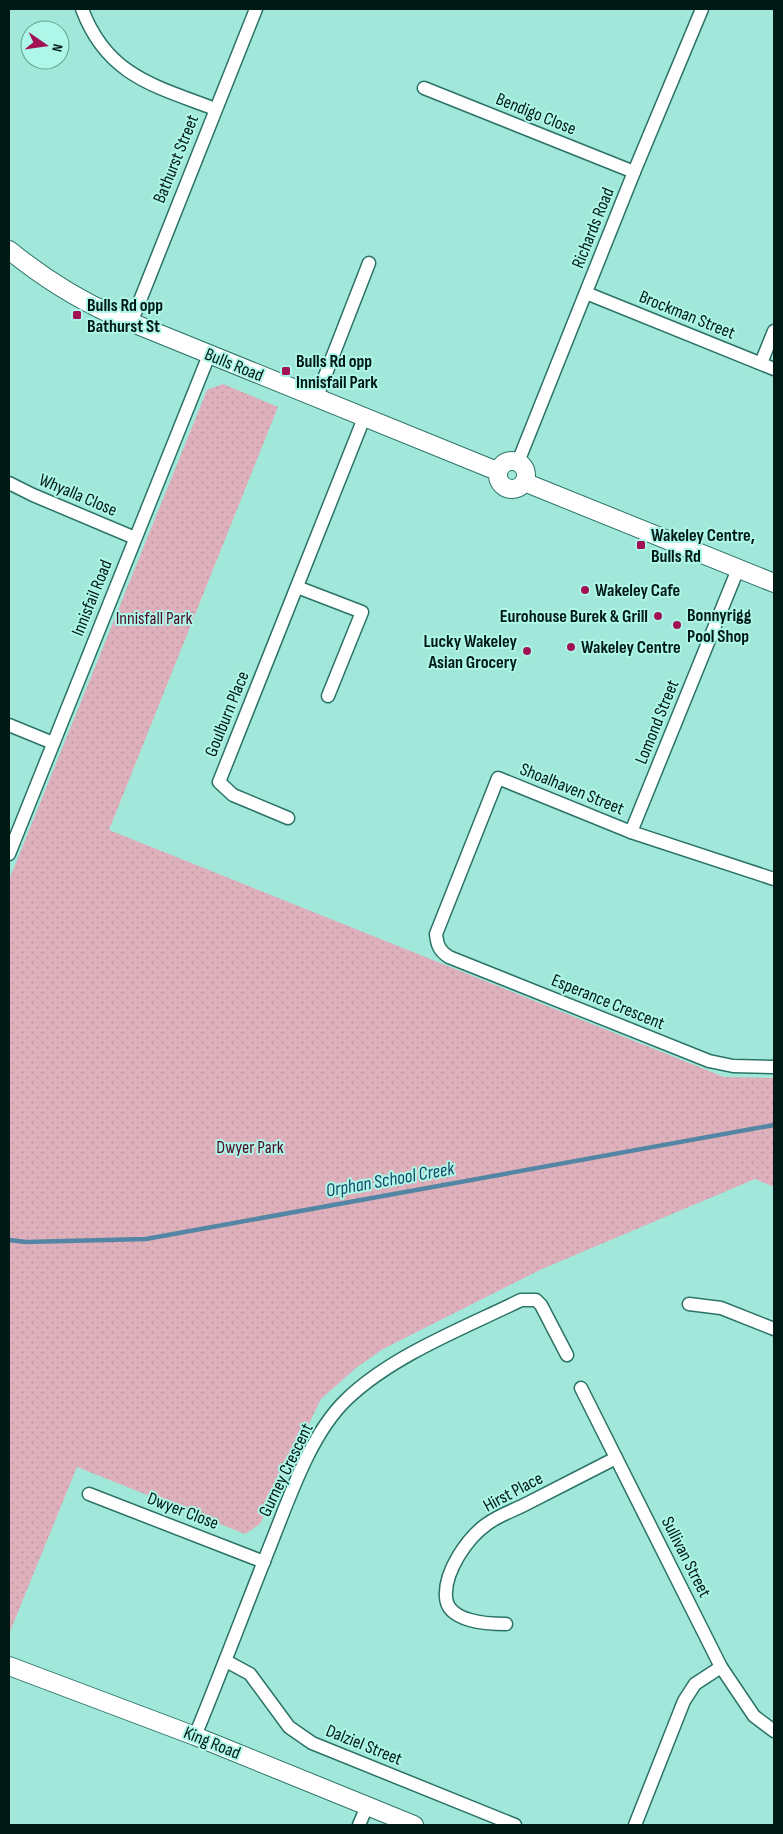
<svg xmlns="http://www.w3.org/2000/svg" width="783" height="1834" viewBox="0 0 783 1834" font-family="'Sofia Sans Condensed',sans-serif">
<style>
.park{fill:url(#park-dots)}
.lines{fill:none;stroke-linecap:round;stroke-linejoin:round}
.stream{stroke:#5286a4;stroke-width:4.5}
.street-casing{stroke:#2b7367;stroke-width:15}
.secondary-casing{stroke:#2b7367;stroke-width:20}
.street{stroke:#fff;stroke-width:12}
.secondary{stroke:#fff;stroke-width:18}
.poi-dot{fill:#a31155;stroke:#aef6e7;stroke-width:2}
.labels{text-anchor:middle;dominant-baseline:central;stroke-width:4;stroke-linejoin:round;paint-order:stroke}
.street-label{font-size:18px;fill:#001915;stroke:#aef6e7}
.poi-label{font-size:18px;font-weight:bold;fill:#001915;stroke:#aef6e7;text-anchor:start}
.park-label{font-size:18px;fill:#4c0b26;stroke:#aef6e7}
.water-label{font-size:19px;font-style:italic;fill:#164766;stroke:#aef6e7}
</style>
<defs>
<pattern id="park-dots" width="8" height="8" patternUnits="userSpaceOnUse" patternTransform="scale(1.25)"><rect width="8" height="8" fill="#deb0bc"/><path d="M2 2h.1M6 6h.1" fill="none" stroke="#bd97a1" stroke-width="1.8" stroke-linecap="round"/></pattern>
</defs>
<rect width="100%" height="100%" fill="#a1e8da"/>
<polygon class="park" points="223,384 278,407 109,830 724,1077 774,1078 774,1187 755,1179 542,1269 383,1349 356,1368 321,1399 260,1524 245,1534 77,1467 9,1634 9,880 207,390"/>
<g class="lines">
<polyline class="stream" points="9,1240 26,1242 146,1239 774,1125"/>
<g class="street-casing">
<g id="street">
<path d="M82,9c25,67 73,77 133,100"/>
<polyline points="424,88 634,172"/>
<polyline points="586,293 774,369"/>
<polyline points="131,323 256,9"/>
<polyline points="761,363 774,331"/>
<polyline points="316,399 369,263"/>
<polyline points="518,462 634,172 702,9"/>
<polyline points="9,483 33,495 135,538"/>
<polyline points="297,587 362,612 328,696"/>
<polyline points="9,725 53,743"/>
<polyline points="288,818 233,795 219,782 364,418"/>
<polyline points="631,832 738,569"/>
<polyline points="9,854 209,355"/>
<path d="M774,879l-143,-47 -133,-54 -62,156c1,10 3,17 13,23l260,104 24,5 41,1"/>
<polyline points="689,1304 721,1308 774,1329"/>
<polyline points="581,1388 721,1667 754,1716 774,1731"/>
<polyline points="89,1494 264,1562"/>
<path d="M506,1624c-18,0 -59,-2 -60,-27 -2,-25 21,-59 41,-73 12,-9 28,-14 41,-21 29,-15 59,-30 88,-45"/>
<polyline points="226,1661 250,1674 289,1727 312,1743 515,1825"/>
<path d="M195,1736c26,-63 50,-127 75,-190 19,-47 40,-112 77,-147 46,-44 117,-71 174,-99h15l5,5 26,50"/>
<polyline points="359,1825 367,1806"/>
<polyline points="635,1825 684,1701 695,1684 721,1667"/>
</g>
</g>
<g class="secondary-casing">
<g id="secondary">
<path d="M9,250c32,26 66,48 104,65l384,156"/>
<circle cx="512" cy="475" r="14"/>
<polyline points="524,482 774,583"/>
<polyline points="9,1666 195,1736 414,1825"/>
</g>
</g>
<use href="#street" class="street"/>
<use href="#secondary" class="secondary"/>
</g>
<g class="poi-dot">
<rect x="72" y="310" width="10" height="10" rx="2.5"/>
<rect x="281" y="366" width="10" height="10" rx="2.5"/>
<rect x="636" y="540" width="10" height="10" rx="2.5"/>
<circle cx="585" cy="590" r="5"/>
<circle cx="658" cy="616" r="5"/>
<circle cx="677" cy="625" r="5"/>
<circle cx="571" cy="647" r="5"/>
<circle cx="527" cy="651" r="5"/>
</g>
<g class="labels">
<g class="street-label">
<text transform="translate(536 114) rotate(22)">Bendigo Close</text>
<text transform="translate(176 159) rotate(-68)">Bathurst Street</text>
<text transform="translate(593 228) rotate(-68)">Richards Road</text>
<text transform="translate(687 315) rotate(22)">Brockman Street</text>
<text transform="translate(234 365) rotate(22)">Bulls Road</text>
<text transform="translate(78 495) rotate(23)">Whyalla Close</text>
<text transform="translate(92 598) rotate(-68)">Innisfail Road</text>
<text transform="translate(227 714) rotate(-68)">Goulburn Place</text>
<text transform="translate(657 722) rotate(-68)">Lomond Street</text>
<text transform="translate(572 789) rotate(22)">Shoalhaven Street</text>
<text transform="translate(608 1002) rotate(22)">Esperance Crescent</text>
<text transform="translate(286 1470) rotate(-64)">Gurney Crescent</text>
<text transform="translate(513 1492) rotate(-28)">Hirst Place</text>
<text transform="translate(183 1511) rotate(21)">Dwyer Close</text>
<text transform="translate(686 1557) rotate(63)">Sullivan Street</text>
<text transform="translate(212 1743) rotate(22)">King Road</text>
<text transform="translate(364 1745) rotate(22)">Dalziel Street</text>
</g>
<g class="poi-label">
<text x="87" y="305">Bulls Rd opp<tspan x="87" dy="21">Bathurst St</tspan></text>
<text x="296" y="361">Bulls Rd opp<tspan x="296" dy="21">Innisfail Park</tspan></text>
<text x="651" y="535">Wakeley Centre,<tspan x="651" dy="21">Bulls Rd</tspan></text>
<text x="595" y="590">Wakeley Cafe</text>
<text x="687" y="615">Bonnyrigg<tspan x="687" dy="21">Pool Shop</tspan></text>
<text x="648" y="616" text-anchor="end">Eurohouse Burek &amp; Grill</text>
<text x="517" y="641" text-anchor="end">Lucky Wakeley<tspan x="517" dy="21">Asian Grocery</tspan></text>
<text x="581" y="647">Wakeley Centre</text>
</g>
<g class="park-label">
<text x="154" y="618">Innisfall Park</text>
<text x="250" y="1147">Dwyer Park</text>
</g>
<g class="water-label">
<text transform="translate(390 1180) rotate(-10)">Orphan School Creek</text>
</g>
</g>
<rect width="783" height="1834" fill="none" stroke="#001915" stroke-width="20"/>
<g transform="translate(45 45) rotate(103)"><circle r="24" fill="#aef6e7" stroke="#689e93"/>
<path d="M0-4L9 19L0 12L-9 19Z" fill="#a31155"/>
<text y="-8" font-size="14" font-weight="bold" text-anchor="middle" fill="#001915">N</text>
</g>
</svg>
